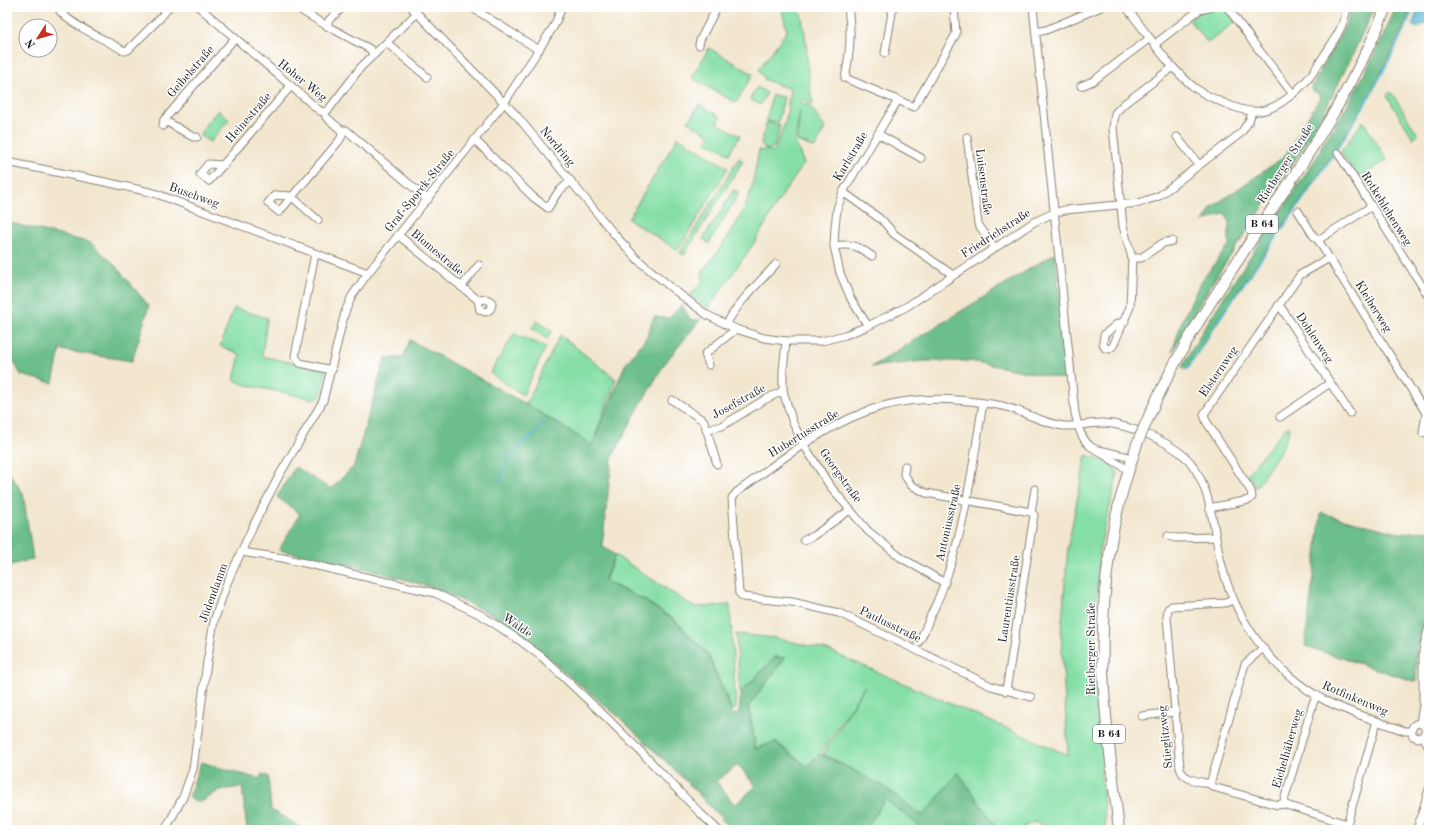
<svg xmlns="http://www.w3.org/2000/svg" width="1436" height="837" viewBox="0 0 1436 837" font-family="'Old Standard TT',serif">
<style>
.green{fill:#85dfa5;stroke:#507e60}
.forest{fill:#6cbe8a;stroke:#446d53;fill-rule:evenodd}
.water{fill:#4eb3cd;stroke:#356874}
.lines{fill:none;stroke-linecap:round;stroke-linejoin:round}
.stream{stroke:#4eb3cd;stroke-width:2}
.street-casing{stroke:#878175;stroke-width:9}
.primary-casing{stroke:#878175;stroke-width:12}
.street{stroke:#fff;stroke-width:7}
.primary{stroke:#fff;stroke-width:10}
.primary-bridge-casing{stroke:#878175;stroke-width:12;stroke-linecap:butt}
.primary-bridge{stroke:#fff;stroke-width:10}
.labels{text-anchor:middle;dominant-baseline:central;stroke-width:3;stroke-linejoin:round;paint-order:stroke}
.shield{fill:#fff;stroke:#606060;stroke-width:1}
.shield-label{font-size:11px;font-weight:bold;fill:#1c1c1c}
.street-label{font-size:12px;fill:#1c1c1c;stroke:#fff}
</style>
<rect width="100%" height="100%" fill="#fff"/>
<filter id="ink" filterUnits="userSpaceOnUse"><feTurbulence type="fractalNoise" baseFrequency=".025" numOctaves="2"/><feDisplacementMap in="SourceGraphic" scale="8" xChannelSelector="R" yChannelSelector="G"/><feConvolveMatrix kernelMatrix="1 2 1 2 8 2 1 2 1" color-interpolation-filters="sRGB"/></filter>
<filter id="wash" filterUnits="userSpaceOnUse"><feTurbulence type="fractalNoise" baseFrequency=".012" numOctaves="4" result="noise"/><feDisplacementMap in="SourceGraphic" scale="16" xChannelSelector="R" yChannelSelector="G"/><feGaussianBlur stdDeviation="0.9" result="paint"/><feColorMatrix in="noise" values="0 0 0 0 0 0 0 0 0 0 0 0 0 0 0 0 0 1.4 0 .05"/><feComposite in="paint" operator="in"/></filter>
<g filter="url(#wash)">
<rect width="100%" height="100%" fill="#f2e6ce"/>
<g class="green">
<path d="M781,7h18c10,32 7,65 14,97l-11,-5 -1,4 5,1 4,2 15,22 -10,20 -18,-7 3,-30 -5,30 9,23 -23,33 -25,43 -48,69 -18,-14 13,-14 -1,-9c18,-24 39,-49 48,-79 4,-14 6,-29 9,-43l15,1 12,-31 4,-31 -25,-9 -6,-11 28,-38z"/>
<polygon points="1216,7 1225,7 1236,21 1208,43 1189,20 1201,11"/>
<polygon points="709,48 753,74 736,103 692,78"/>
<polygon points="757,87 767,93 760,105 750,99"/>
<polygon points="1389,93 1392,93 1418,135 1416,137 1413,138 1387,96"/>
<polygon points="772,95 784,97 778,123 766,121"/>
<polygon points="699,104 721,117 717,123 740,136 729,154 706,141 710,135 688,122"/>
<polygon points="218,110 229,120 210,142 200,136 206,124"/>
<polygon points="1363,121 1387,160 1358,178 1341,152"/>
<polygon points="767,122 780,126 774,147 766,150 761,143"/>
<polygon points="678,137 728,168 678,250 628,219"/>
<polygon points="739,158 743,161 684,255 680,253"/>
<polygon points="734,190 739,193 709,243 703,239"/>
<polygon points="234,308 267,318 262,356 326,370 321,396 314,399 246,385 234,380 240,354 220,346"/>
<polygon points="537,321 552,331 547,339 532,328"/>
<polygon points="514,334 546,347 523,395 490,373"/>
<polygon points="560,335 616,379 592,445 526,404"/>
<path d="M1290,427c-2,16 -25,46 -34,61l-4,-9 -6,-3 39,-48z"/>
<polygon points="1086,455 1109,462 1118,473 1100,547 1095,635 1105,772 1101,770 1106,830 1058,830 1034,822 1029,824 1019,830 998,830 958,773 923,817 883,786 823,754 865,686 820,753 807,766 776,742 756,748 749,706 785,658 775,657 740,693 736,634 775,638 827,650 1068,755 1061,634 1068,546"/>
<polygon points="615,555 694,607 730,605 736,709 732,710 708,654 675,620 642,599 605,581"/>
<polygon points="885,799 925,830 866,830"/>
</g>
<g class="forest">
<polygon points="1351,7 1375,7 1353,54 1324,112 1300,152 1210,286 1172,352 1182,321 1200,283 1229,245 1229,221 1225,213 1203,222 1212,207 1284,157 1321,96 1311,89 1348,20"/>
<path d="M1396,7h16l-10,23 -33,67 -41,64 -89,128 -53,81 -4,-3 21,-37 21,-33 52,-80 11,-14 1,-3 33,-49v-4c30,-44 54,-91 75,-140z"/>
<polygon points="7,222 91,243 113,263 149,306 132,361 60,350 53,383 21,375 7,348"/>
<polygon points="1055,253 1069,380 970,361 923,361 871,367"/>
<path d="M682,305l9,15 10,-1 -36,44 -26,44 -27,51 -10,88 13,9 -11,26 38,18 33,22 32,33 26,61 6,-2 2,-20 34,-36 10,1 -37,49 7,42 20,-7 32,25 14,-13 62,32 40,30 35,-44 40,58h-73l-40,-31 -19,31h-134l-42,-45 -71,-68 -122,-100 -60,-28 -65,-19 -93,-20 21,-36 -23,-17 18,-30 36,22 23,-23 31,-108h18l7,-18 116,64 66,41 33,-80 21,-27 8,-21 15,1zM738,765l18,21 -21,19 -19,-24z"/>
<polygon points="7,470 23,493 33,559 7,566"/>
<polygon points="1321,513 1394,532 1402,533 1429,530 1429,612 1425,621 1416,650 1416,682 1305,646"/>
<polygon points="201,762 259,779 262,774 268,776 271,810 306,830 247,830 242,787 220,790 201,802 188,798"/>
</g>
<polygon class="water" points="1419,7 1429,7 1429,22 1417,28 1412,25"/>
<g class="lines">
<g class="stream">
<path d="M1187,369c14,-21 27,-43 42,-64 66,-97 139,-188 185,-298"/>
<polyline points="502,482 501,476 506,462 522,445 539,430 543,422"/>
</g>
</g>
</g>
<g filter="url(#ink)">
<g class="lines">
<g class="street-casing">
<g id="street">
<path d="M58,7c3,14 53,35 66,44l4,-1 33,-33 8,-10"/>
<polyline points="199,7 320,111 325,112"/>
<polyline points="295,7 327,26 370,49 374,55"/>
<polyline points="411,7 517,116 615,235 638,260 673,289 707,315 736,329 764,338 786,341 822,341 845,335 868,326 906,307 1034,222 1054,213 1065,210 1139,203 1159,196 1241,133 1249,121 1252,112"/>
<polyline points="471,7 539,50"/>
<path d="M848,7c4,25 2,46 -3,71l69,29 42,-73 -2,-27"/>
<path d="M1033,7l42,406c3,13 5,24 15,33l38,24"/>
<path d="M1126,7c22,27 41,59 69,81 9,6 19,11 29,15 27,12 42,12 65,-6 10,-8 18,-15 25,-26 12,-20 30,-40 33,-64"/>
<polyline points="1227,7 1248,35 1252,41 1293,94"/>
<polyline points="7,9 9,7"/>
<polyline points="327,26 329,20 343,7"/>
<polyline points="1036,32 1046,30 1101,7"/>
<polyline points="387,43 427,77"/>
<polyline points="1155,44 1199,10 1213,7"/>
<polyline points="699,45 700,40 717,7"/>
<polyline points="885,53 893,7"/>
<polyline points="1081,86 1093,81 1150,38"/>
<polyline points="325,112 326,117 341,130 346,130 428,200"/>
<polyline points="325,112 329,109 361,67 417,13"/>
<polyline points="164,120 193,137 197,137"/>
<polyline points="163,126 164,120 235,38"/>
<polyline points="878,134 921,158"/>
<polyline points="967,137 978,224 995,248"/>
<polyline points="1177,137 1199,165"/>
<polyline points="475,140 533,197 548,208 558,192 571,181"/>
<polyline points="1338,153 1429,297"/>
<polyline points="7,162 110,183 154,193 368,273"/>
<polyline points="224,165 208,164 200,174 209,181 291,86"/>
<polyline points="843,192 879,218"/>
<polyline points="1298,211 1313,235 1318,240 1426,413 1429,414"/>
<polyline points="318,220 291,196 275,195 268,203 279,212 339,141 342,136 341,130"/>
<polyline points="883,221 894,234 953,275"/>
<path d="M398,235l80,65 2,10 5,2c5,-1 7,-4 7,-9 -4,-5 -8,-4 -14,-3"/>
<polyline points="1318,240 1372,206"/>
<path d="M834,246c18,-3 24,0 38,10"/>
<polyline points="315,254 295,356 300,363 332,370"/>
<polyline points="1132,258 1141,258 1163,243 1172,241"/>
<polyline points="461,287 479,265"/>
<polyline points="1278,306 1282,309 1350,413"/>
<polyline points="1125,321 1117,324 1104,335 1103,343 1105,348 1109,349 1113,346 1130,307 1132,258 1123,226 1113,128 1115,113 1125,103 1173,67"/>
<path d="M726,325c12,-23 33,-42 50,-61"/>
<polyline points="868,326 851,299 840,273 834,246 835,227 837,209 843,192 898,100"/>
<polyline points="786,341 783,371 783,391 793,423 804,445 830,486 868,531 900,557 945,583"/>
<polyline points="709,365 705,354 736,329"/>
<polyline points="672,400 704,421 717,464"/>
<polyline points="1280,417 1330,383"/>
<polyline points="706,430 722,426 764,400 783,391"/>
<polyline points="1423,433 1426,413"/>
<polyline points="1099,450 1133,458"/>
<polyline points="905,466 904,474 911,485 926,493 1031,512"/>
<polyline points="1209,508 1249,500 1252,497 1251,491 1206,421 1204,414 1300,275 1329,258"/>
<polyline points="1168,536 1176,538 1215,537"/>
<polyline points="804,540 813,536 850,510"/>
<polyline points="241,552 283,558 435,593 481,615 519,640 542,657 608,719 645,756 699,812 718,830"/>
<path d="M1233,600l-8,3 -53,3 -4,3 -1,8 13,151c3,12 18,13 30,16l35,-120 18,-16"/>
<path d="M918,643c6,-9 9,-19 13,-28 32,-66 40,-140 52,-212"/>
<polyline points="1006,691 1034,515 1031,512 1035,489"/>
<path d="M1031,697l-40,-11 -152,-73 -47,-11 -49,-5 -4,-4 -7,-95 5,-6c40,-29 81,-62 128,-80 38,-15 80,-15 119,-9 7,1 15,2 22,4 19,5 37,16 57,19 13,1 26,-3 39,-3 27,1 71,19 89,40 20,26 22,64 29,95 13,59 50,112 104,142 25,13 54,21 81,31h6"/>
<polyline points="1142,716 1174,712"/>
<polyline points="1420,723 1423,705 1423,650 1429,626"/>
<path d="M1420,723c-8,1 -10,6 -7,13l5,2 5,-2"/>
<path d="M1420,723c6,3 7,8 3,13"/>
<polyline points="1423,736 1429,747"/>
<polyline points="1210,784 1213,787 1277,805 1283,804 1347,824 1377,721"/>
<polyline points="1283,804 1313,703 1317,695"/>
<polyline points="165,830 183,797 193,769 207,662 214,621 227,583 253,526 280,474 323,401 345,312 352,296 368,273 504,103 554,26 562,7"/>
<polyline points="1417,830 1429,789"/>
</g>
</g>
<g class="primary-casing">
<g id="primary">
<path d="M1149,416c64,-145 179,-261 237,-409"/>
<path d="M1119,830c-5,-46 -12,-92 -15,-139 -3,-47 -1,-95 6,-142 5,-36 16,-71 27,-105"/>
</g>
</g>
<use href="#street" class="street"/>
<use href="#primary" class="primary"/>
<g class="primary-bridge-casing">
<polyline id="primary-bridge" points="1137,444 1149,416"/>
</g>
<use href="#primary-bridge" class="primary-bridge"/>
</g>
</g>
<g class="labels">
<g class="shield">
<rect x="1246" y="215" width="32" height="18" rx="3"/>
<rect x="1093" y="725" width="32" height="18" rx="3"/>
</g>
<g class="shield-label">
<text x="1262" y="224">B 64</text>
<text x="1109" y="734">B 64</text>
</g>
<g class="street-label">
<text transform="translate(191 72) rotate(-49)">Geibelstraße</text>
<text transform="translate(302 81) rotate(39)">Hoher Weg</text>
<text transform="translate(249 118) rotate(-49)">Heinestraße</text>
<text transform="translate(557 147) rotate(50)">Nordring</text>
<text transform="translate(851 157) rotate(-59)">Karlstraße</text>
<text transform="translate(1286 164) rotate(-57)">Rietberger Straße</text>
<text transform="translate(983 182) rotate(83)">Luisenstraße</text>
<text transform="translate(420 191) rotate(-51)">Graf-Sporck-Straße</text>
<text transform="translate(194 196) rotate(20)">Buschweg</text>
<text transform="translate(1386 209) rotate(58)">Rotkehlchenweg</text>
<text transform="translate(996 234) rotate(-33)">Friedrichstraße</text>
<text transform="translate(437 253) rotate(40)">Blomestraße</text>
<text transform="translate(1373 307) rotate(58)">Kleiberweg</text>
<text transform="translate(1314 338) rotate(57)">Dohlenweg</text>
<text transform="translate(1219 372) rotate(-55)">Elsternweg</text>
<text transform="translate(739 402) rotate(-29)">Josefstraße</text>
<text transform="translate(804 434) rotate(-32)">Hubertusstraße</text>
<text transform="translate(840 476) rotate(54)">Georgstraße</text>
<text transform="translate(949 523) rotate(-77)">Antoniusstraße</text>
<text transform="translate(214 593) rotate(-70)">Jüdendamm</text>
<text transform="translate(1010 599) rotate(-81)">Laurentiusstraße</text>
<text transform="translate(890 625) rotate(26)">Paulusstraße</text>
<text transform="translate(517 626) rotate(35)">Walde</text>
<text transform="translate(1092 649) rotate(-90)">Rietberger Straße</text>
<text transform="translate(1355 699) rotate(23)">Rotfinkenweg</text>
<text transform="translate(1166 737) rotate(-96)">Stieglitzweg</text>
<text transform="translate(1288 749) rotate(-74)">Eichelhäherweg</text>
</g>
</g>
<rect width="1436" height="837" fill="none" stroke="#fff" stroke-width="24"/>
<g transform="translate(38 38) rotate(233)"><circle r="19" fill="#ffffff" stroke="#a4a4a4"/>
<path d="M0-3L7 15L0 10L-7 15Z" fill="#c8321e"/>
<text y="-6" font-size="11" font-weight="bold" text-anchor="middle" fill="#1c1c1c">N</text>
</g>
</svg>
